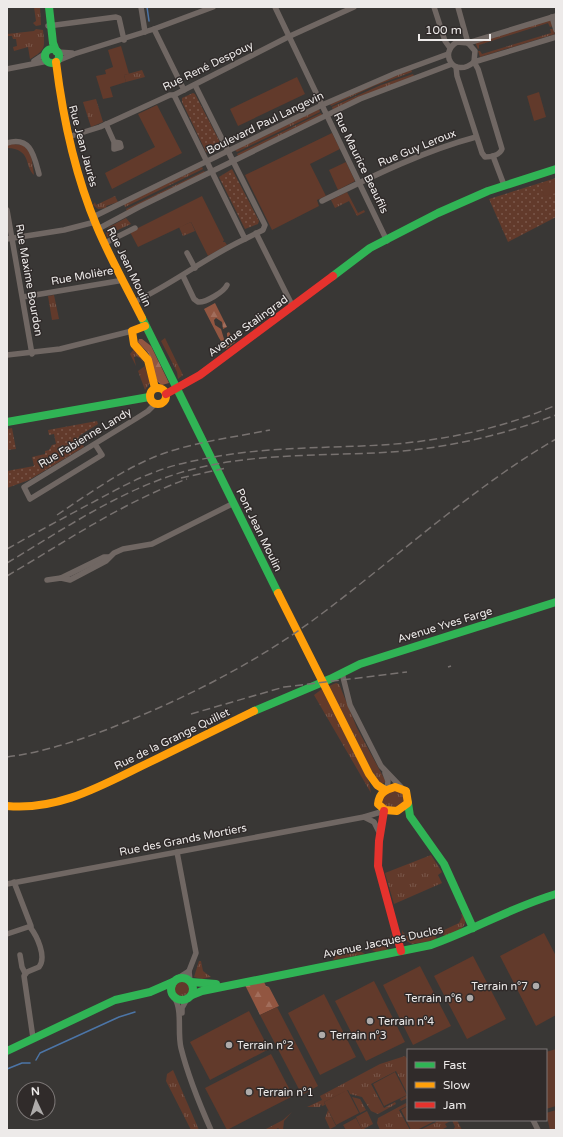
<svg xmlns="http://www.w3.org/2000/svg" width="563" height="1137" viewBox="0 0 563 1137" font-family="'Varela Round',sans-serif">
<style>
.grass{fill:url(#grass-tufts)}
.forest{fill:url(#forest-firs)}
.park{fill:url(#park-dots)}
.garden{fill:#623a2b}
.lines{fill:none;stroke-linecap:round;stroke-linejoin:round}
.stream{stroke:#4c75a7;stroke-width:1.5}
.street{stroke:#706763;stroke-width:5.5}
.fast{stroke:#30b455;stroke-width:8}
.slow{stroke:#ff9f0a;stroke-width:8}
.jam{stroke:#e5322d;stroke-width:8}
.rail{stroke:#787270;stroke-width:1.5;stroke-dasharray:8 4;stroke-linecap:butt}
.poi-dot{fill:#aeabaa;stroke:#302b2a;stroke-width:1.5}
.labels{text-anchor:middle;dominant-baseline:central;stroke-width:3;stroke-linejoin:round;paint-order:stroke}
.street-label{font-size:11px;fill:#edeae9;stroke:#302b2a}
.poi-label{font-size:11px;fill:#edeae9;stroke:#302b2a;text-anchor:start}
</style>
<defs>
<pattern id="grass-tufts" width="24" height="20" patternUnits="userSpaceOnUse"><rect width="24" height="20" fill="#623a2b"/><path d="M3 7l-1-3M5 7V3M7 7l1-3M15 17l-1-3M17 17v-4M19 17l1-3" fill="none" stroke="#79574a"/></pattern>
<pattern id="forest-firs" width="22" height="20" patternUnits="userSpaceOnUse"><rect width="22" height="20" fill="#925641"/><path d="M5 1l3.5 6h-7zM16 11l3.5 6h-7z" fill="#a26e5c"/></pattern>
<pattern id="park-dots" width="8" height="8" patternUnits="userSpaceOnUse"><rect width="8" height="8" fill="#623a2b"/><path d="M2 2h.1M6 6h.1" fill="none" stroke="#79574a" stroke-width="1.8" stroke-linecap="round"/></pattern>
</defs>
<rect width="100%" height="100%" fill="#393735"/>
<g class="grass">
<polygon points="34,7 40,7 41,25 36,26 33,23 36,21"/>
<polygon points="550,19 553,26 550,27 548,23 479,45 479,48 478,49 475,42"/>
<path d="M36,29l7,1c2,17 3,20 -13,29l-2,-12 -14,4 -1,-4 4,-1 -1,-7h-3l-1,-3h-5v-2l27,-3z"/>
<polygon points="550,29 553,29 555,34 480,57 478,51 480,51 482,54 551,33"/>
<polygon points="411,69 412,72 374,86 331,106 330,104"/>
<polygon points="142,70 145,77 126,82 124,75"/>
<polygon points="413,74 414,76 333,110 332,107 381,85"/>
<polygon points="96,99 103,122 91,127 83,102"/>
<polygon points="319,109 320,112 237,152 235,150"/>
<polygon points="321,113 322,115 238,156 237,154"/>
<path d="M12,144l11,1 8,9 3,21c-10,-9 -2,-26 -27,-27v-3z"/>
<polygon points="202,167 203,169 125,207 124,204"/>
<polygon points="204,171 205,172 128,213 126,209"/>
<polygon points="347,192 358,213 364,210 365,212 357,216 349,201 335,208 331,200"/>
<polygon points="115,196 118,202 106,206 107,208 98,209 93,205 95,202 96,205"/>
<polygon points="126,218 131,224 109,234 110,237 107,237 106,232 109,227"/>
<polygon points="191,222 195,231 183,236 179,227"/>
<polygon points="54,295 59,319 52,320 48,296"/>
<polygon points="165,338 183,375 178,379 177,372 161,341"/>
<path d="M134,349c10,10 12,21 16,34l-5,7 -7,-19 7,-5 -5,-8h-1l-2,-2 -3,1 2,9 -6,-12z"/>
<polygon points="336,683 339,684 357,728 386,782 381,784 372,771 329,686"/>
<polygon points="322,689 369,782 371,793 314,695"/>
<path d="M394,790l10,4 1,7c-6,7 -13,8 -22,5l-1,-10z"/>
<polygon points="431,855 442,872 438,875 442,883 394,904 385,873"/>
<path d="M461,914l3,1c6,14 -10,18 -20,22l-2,-6 17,-8 3,-6z"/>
<path d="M402,930c6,13 22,6 33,3l2,7 -25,4 -9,-5z"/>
<path d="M391,933l1,7 -4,10 -12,2 -10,-5c10,-2 24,-2 25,-14z"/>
<polygon points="356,949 365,954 333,960 337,952"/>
<polygon points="199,961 201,961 203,971 211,977 202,979 194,977"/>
<circle cx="182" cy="988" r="8"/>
<polygon points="405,1056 408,1060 408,1098 401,1101 400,1099 408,1095 396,1071 371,1084 384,1108 395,1102 396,1104 378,1114 371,1111 362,1097 350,1094 348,1090 324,1102 325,1105 322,1106 321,1104 320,1107 307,1107 322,1100 320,1096 380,1064"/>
<polygon points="173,1070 199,1130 191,1130 166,1081 167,1074"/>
<polygon points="352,1097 360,1099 366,1110 360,1113"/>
<polygon points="406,1103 407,1106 399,1110 410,1130 380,1130 377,1123 378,1118"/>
<polygon points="328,1110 336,1126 330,1129 325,1118"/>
<polygon points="367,1111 373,1124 362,1130 356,1117"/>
<polygon points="292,1112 284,1121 283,1130 280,1130 278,1128 275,1130 264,1130 283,1120"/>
<polygon points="435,1120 457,1120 462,1130 453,1130 455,1127 452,1120 445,1124 447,1127 441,1130 420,1130 436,1122"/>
</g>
<g class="forest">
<polygon points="215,303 227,327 223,329 222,322 216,318 214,320 215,325 221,329 224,339 227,338 227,333 229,332 235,342 226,349 219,338 204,309"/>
<polygon points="142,339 151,346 169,383 162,385 157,381 149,354 138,342 139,339"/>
<polygon points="264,982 266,986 269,987 279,1006 260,1015 245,985"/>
</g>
<g class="park">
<polygon points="193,93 195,94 221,144 221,147 209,153 206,152 182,102 182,98"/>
<polygon points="232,169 259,221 258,224 245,229 219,177"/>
<polygon points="556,178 556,217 508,242 489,199"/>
<polygon points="97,421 98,424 79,436 84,447 29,480 7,488 7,471 34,466 32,457 45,454 45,451 49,450 52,445 56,444 54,434 49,435 48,430"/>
<polygon points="12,428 16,449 7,450 8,436 7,429"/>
</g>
<g class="garden">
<polygon points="121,46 129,74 124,75 126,82 110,87 113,97 103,99 96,76 106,74 105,70 113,67 108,50"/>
<polygon points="297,77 305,94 238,126 230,109"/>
<polygon points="539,92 546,117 534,121 527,96"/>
<polygon points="157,105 182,153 112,189 105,173 155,147 138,114"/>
<polygon points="332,133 340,149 310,164 326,196 317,200 319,206 272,230 245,175"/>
<polygon points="346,162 355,181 338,190 329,170"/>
<polygon points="556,181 556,193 544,196 541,185"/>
<polygon points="202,196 224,240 223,242 225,242 227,245 208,256 191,222 138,247 130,232"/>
<polygon points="544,933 556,956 556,1015 536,1026 500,956"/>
<polygon points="473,956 506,1019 467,1039 434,976"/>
<polygon points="420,966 451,1026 413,1045 383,985"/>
<polygon points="374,981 405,1042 366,1061 335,1001"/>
<polygon points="324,994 356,1057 320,1075 288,1013"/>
<polygon points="277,1007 318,1086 302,1095 260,1015"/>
<polygon points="249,1011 269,1049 210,1080 190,1042"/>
<polygon points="556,1049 556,1106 546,1109 546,1052"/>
<polygon points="271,1054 293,1096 227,1130 205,1088"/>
<polygon points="395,1072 407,1095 384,1106 373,1084"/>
<polygon points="347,1090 359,1113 336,1125 324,1102"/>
<polygon points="408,1106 408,1120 435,1121 417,1130 411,1130 401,1110"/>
<polygon points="556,1110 556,1130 550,1130 546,1113"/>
<polygon points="356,1118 362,1130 346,1130 343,1125"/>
</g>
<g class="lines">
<g class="stream">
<polyline points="147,7 149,21"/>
<polyline points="36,1060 40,1053 119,1017 135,1012"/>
<polyline points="7,1069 22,1063 30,1063"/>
</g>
<g class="street">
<polyline points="141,7 145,32"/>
<polyline points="275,7 387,241"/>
<polyline points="434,7 445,41 450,48"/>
<polyline points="458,7 468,43"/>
<polyline points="552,17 556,30"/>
<polyline points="48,26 116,17 119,18 124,40"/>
<polyline points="154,29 184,90"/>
<polyline points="468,43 556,16"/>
<polyline points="58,52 72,53"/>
<polyline points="34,61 46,53"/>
<polyline points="57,61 74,54 154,29 213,7"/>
<path d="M474,62l1,-11 -7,-8 -11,-1c-19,11 -3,37 17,20l82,-25"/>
<path d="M456,67l1,9 25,77 3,4c6,0 15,-2 17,-8l-24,-80 -4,-7"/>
<polyline points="7,69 48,61"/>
<polyline points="174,95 245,239 263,230 265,225 195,85"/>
<polyline points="106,124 114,142 114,149 121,147 120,143 114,142"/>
<polyline points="68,137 100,127 170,95 174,95 290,36 354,7"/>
<path d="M7,143c24,-7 27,13 32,31"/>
<polyline points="493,156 504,185"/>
<path d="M322,201c49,-24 101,-50 154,-64"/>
<polyline points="7,210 32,354"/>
<polyline points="93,217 322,105 396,73 448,54"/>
<polyline points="98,229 139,207 360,99 452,64"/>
<polyline points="256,233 293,307"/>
<polyline points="7,239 64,230 95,222"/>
<polyline points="105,243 135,228"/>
<polyline points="187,253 195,268"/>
<path d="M183,276l11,23 4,3c7,1 26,-10 29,-17"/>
<polyline points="23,297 118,281 122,279"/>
<path d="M134,302c39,-18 72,-45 111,-63"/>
<polyline points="7,355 60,349 132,331"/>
<polyline points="95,444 102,455 30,499 24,487 137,418 148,411 155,404"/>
<polyline points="61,578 104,557 109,557"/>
<polyline points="47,580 61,578 70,580 106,561 114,553 123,549 152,544 234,503"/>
<polyline points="342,673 350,705 381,766 401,787"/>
<polyline points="385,773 388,781 387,789"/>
<polyline points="364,817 374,822 379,832"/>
<polyline points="177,852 196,953 189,971 190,981"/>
<polyline points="7,884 364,817 384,811"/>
<path d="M30,927c7,9 17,30 9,40l-12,5 -3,4 9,62"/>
<polyline points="7,934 31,926 14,882"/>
<polyline points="20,955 22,967 25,973"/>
<polyline points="178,978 189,971"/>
<path d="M174,997c9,13 3,34 7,51 7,28 18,55 30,82"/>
<polyline points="182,1013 182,1008 187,999"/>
<polyline points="533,1120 538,1130"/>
</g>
<g class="fast">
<polyline points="49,7 53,43 56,51"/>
<circle cx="52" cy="56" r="7"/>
<polyline points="333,276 370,248 438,213 488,191 556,169"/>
<polyline points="142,318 278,593"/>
<polyline points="7,422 149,397"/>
<polyline points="254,711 330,679 360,664 556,602"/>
<polyline points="408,803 410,816 444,864 473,928"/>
<circle cx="182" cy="989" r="11"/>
<polyline points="191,982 216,984"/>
<path d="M192,995l10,-4 229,-46c43,-15 81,-38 125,-51"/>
<polyline points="7,1051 115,1000 150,992 173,982"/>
</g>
<g class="slow">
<path d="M56,62c7,57 19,113 41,165 13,31 30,61 45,91"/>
<polyline points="145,326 132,331 134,344 148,360 155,388"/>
<circle cx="158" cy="396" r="8"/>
<polyline points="278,593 369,774 377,785 385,790"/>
<path d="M395,787l11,4 2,12 -11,8 -12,-1 -7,-6c1,-11 7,-14 17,-17z"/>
<path d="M7,806c53,5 97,-22 143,-44 34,-17 69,-34 104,-51"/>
</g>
<g class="jam">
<polyline points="166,394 200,375 333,276"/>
<polyline points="384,811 379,841 378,866 401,951"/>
</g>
<g class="rail">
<polyline points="181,478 226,468"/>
<path d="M57,515c33,-22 67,-47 105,-61 33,-12 73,-17 108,-24"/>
<path d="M7,549c30,-17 60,-33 90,-49 19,-10 38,-21 58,-28 20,-8 42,-12 64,-16 54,-9 109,-8 163,-11 59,-4 120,-16 174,-40"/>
<path d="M7,563c62,-37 123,-80 195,-96 61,-14 126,-11 189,-15 57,-4 112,-17 165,-37"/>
<path d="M7,576c58,-34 116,-74 180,-97"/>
<polyline points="448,667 451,666"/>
<polyline points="191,714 284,687 407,672"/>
<path d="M7,757c44,-6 85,-21 126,-38 67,-28 132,-62 191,-107 77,-58 148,-124 232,-173"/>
</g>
</g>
<g class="poi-dot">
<circle cx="536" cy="986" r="4"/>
<circle cx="470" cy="998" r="4"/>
<circle cx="370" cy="1021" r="4"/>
<circle cx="322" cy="1035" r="4"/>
<circle cx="229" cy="1045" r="4"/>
<circle cx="249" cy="1092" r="4"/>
</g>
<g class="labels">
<g class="street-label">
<text transform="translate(208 66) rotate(-26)">Rue René Despouy</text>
<text transform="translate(265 123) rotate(-26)">Boulevard Paul Langevin</text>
<text transform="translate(83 146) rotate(75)">Rue Jean Jaurès</text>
<text transform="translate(417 148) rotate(-22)">Rue Guy Leroux</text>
<text transform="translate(361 163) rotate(64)">Rue Maurice Beaufils</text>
<text transform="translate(129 267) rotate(64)">Rue Jean Moulin</text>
<text transform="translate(82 276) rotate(-10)">Rue Molière</text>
<text transform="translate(29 280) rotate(80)">Rue Maxime Bourdon</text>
<text transform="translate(248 326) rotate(-36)">Avenue Stalingrad</text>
<text transform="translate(85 438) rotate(-31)">Rue Fabienne Landy</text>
<text transform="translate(259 530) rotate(64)">Pont Jean Moulin</text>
<text transform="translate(445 625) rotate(-17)">Avenue Yves Farge</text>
<text transform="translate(172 739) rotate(-26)">Rue de la Grange Quillet</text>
<text transform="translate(183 840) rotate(-11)">Rue des Grands Mortiers</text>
<text transform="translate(383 942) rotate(-12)">Avenue Jacques Duclos</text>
</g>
<g class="poi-label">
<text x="528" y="986" text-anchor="end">Terrain n°7</text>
<text x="462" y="998" text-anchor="end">Terrain n°6</text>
<text x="378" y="1021">Terrain n°4</text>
<text x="330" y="1035">Terrain n°3</text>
<text x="237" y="1045">Terrain n°2</text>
<text x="257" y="1092">Terrain n°1</text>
</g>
</g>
<rect width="563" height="1137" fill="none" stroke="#edeae9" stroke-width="16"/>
<rect x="407" y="1049" width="140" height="72" fill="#302b2a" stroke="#7c7776"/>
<rect x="415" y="1062" width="20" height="6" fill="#30b455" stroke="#7c7776"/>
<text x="443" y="1069" font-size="12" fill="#edeae9">Fast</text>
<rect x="415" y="1082" width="20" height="6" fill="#ff9f0a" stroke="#7c7776"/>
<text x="443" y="1089" font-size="12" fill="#edeae9">Slow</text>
<rect x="415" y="1102" width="20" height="6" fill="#e5322d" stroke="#7c7776"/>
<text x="443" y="1109" font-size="12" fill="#edeae9">Jam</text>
<g transform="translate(36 1101) rotate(356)"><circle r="19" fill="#302b2a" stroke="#7c7776"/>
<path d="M0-3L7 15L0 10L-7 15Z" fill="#aeabaa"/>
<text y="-6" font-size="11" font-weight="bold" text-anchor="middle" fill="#edeae9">N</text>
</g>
<path d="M419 34v6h71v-6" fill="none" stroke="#edeae9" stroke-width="2"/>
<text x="425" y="34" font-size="12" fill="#edeae9" stroke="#302b2a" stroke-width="3" paint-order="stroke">100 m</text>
</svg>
